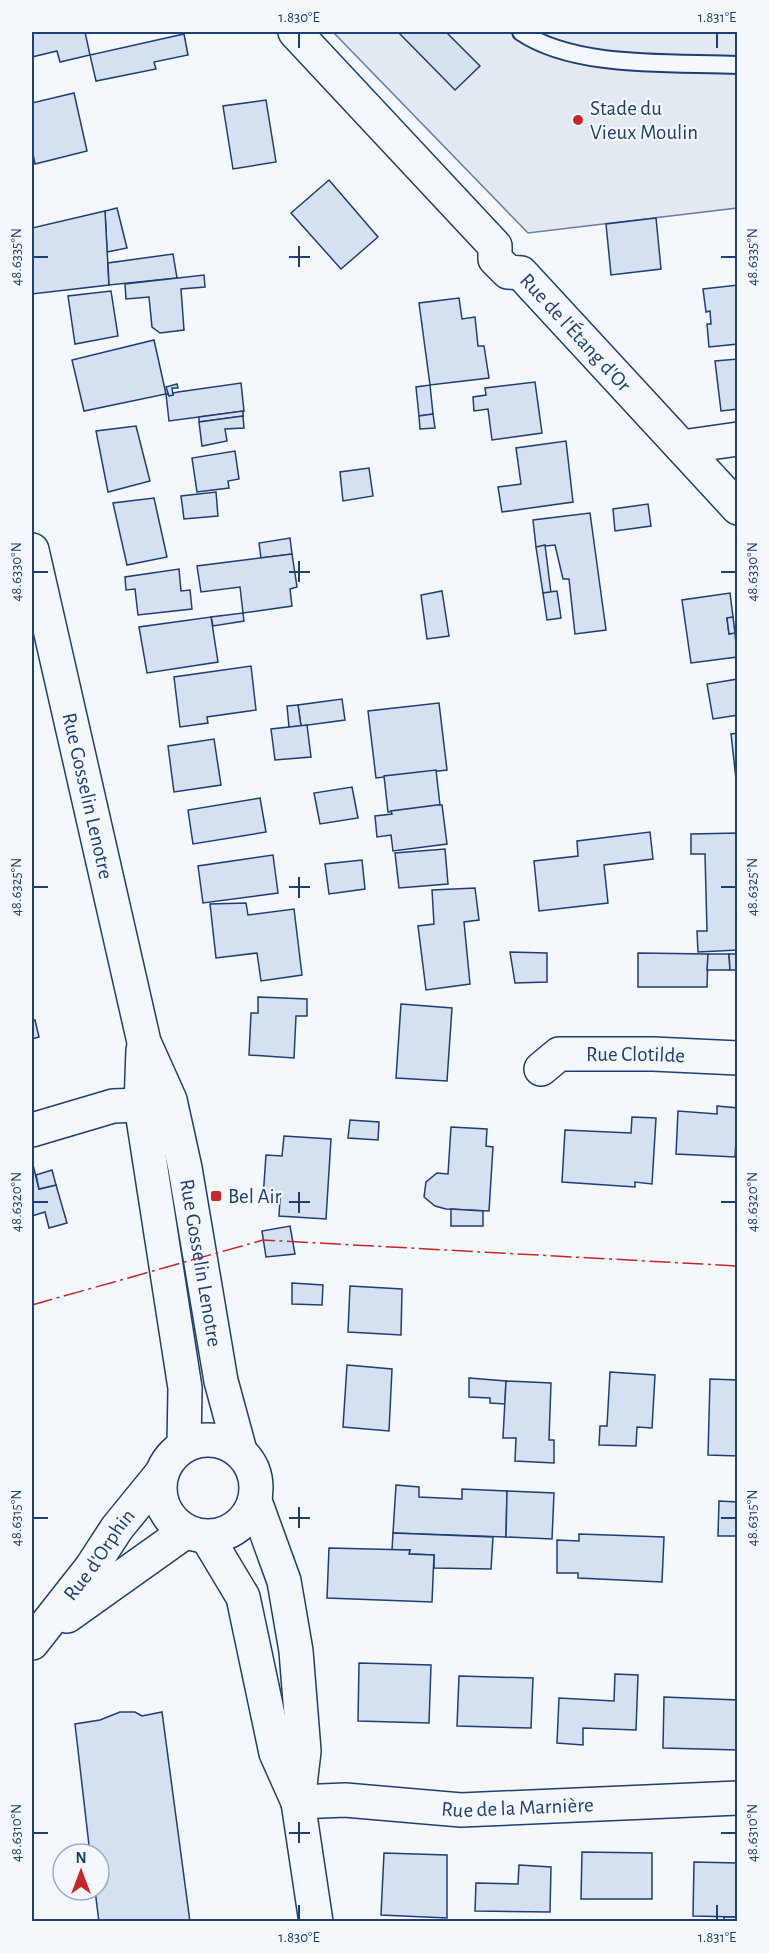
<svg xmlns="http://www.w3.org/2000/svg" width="769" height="1953" viewBox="0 0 769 1953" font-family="'Alegreya Sans',sans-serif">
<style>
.park{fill:#e3e9f0;stroke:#687fa3;stroke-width:1.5}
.building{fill:#d5e0f0;stroke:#1d3f73;stroke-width:1.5}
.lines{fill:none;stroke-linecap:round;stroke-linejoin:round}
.lane-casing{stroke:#1d3f73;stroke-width:20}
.street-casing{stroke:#1d3f73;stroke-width:36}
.secondary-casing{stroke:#1d3f73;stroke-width:36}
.lane{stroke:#f4f7fb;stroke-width:16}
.street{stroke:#f4f7fb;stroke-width:33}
.secondary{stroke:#f4f7fb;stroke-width:33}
.power{stroke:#c62828;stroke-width:1.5;stroke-dasharray:21 4.5 3 4.5;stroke-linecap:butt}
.ticks{fill:none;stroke:#1d3f73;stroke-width:2}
.poi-dot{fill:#c62828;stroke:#f4f7fb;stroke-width:2}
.labels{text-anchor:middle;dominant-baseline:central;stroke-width:4.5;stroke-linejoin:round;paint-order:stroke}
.poi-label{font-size:21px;fill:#1d3f73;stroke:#f4f7fb;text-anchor:start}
.street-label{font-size:21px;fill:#1d3f73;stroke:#f4f7fb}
.neatline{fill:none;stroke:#1d3f73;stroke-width:2}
.ticks-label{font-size:15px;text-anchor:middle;fill:#1d3f73}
</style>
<rect width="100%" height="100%" fill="#f4f7fb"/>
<polygon class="park" points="333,32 737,32 737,208 528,233"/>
<g class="building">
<polygon points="32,32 85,32 90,55 60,62 57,51 32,57"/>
<polygon points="398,32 446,32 480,66 455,90"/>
<polygon points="184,34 188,55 154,62 156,69 96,81 90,55"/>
<polygon points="74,93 87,151 35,164 32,149 32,103"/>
<polygon points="266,100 276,162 233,169 223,106"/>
<polygon points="329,180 378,237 341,269 291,213"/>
<polygon points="117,208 127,248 107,252 105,211"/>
<polygon points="105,211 109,285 32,294 32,228"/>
<polygon points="656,218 661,269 611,275 606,224"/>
<polygon points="173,254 177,278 109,285 108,263"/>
<polygon points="204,275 205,287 181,289 184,330 160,333 152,327 149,297 126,299 125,284"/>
<polygon points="738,285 738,344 709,347 707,324 711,324 710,311 706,312 703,289"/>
<polygon points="111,291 118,336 75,344 68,296"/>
<polygon points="459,298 462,319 475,317 478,346 484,346 489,378 430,385 419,303"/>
<polygon points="154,340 166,394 84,411 72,360"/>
<polygon points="738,359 738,409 721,411 715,361"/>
<polygon points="535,382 542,433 492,440 488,409 474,411 473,397 486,395 485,388"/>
<polygon points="241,383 244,411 169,421 166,394 173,395 173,393 178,392"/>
<polygon points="177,384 178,388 172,388 173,395 169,396 166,387"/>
<polygon points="430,385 433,414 419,416 416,387"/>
<polygon points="243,411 243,416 199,422 199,417"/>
<polygon points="433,414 435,428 420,429 419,416"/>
<polygon points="243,416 244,428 225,429 227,441 202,446 199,422"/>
<polygon points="136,426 150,481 108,492 96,431"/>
<polygon points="566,441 573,502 502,512 498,487 521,484 516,448"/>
<polygon points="235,451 239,479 228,481 229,488 197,492 192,458"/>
<polygon points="369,468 373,496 343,501 340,472"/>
<polygon points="216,492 218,516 184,519 181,496"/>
<polygon points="154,498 167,557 127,565 113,503"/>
<polygon points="648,504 651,526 615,531 613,509"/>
<polygon points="590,513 606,630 575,634 569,579 563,579 555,545 536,547 533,520"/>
<polygon points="290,538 292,554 261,558 259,543"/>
<polygon points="545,545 551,593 543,593 536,547"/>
<polygon points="292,554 297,587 290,589 292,606 243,613 240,587 201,592 197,566"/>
<polygon points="179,569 181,591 190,590 192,609 138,615 135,589 126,590 125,577"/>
<polygon points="442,591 449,636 427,639 421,595"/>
<polygon points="557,591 561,618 547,620 543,593"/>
<polygon points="730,593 733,617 727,618 729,634 735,633 737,657 691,663 682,600"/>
<polygon points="243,613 244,621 213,626 211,617"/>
<polygon points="211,617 218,662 147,673 139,627"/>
<polygon points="733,617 735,633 729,634 727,618"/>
<polygon points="251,666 256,710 207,717 208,723 180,727 174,677"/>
<polygon points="738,679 738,715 713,719 707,684"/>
<polygon points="342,699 345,720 301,726 298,705"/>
<polygon points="439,703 447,770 376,778 368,711"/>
<polygon points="298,705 301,726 289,727 287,706"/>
<polygon points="307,725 311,757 275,760 271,729"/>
<polygon points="738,733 738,788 737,788 731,734"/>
<polygon points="214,739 221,785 174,792 168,746"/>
<polygon points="436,770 440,805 388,812 384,776"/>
<polygon points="352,787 358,818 320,824 314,793"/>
<polygon points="260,798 266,832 193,844 188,810"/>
<polygon points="437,805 442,805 447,844 393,851 391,835 377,837 375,816 392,814 391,811"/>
<polygon points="650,832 653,859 604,865 608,903 539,911 534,861 578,856 577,841"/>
<polygon points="738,833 738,950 698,952 697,931 707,931 705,854 691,854 691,834"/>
<polygon points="445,849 448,884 399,888 395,853"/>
<polygon points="273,855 278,893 203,903 198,866"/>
<polygon points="362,860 365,889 329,894 325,864"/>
<polygon points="475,888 479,920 464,922 470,984 426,990 418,926 434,924 432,890"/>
<polygon points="246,903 248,915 294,909 302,975 261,981 257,953 216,958 210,904"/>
<polygon points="510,952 547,953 547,982 515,983"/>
<polygon points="638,953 708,954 707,987 638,987"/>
<polygon points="708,954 729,954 730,970 707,970"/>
<polygon points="729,954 738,954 738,970 730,970"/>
<polygon points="258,997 307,999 307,1016 296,1016 294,1058 249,1055 251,1013 258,1013"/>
<polygon points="401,1004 452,1008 447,1081 396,1078"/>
<polygon points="35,1020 39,1037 32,1039 32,1021"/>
<polygon points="717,1106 738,1108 735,1157 676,1154 678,1111 717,1114"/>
<polygon points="632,1117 656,1118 652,1184 635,1182 635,1187 562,1182 565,1130 631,1133"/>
<polygon points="350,1120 379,1122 378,1140 348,1138"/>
<polygon points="451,1127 487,1129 486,1146 493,1147 489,1211 446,1209 435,1206 424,1197 426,1182 437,1173 448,1174"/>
<polygon points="284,1136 331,1139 326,1219 279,1216 280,1199 263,1198 266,1155 282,1156"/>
<polygon points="32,1161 39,1189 56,1185 67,1223 49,1228 45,1212 32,1216"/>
<polygon points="52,1170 56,1185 39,1189 36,1175"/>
<polygon points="451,1209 483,1211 483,1226 451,1226"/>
<polygon points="290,1226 295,1254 266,1257 262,1231"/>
<polygon points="292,1283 323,1285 322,1305 292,1304"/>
<polygon points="350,1286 402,1289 401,1335 348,1332"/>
<polygon points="347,1365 392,1369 389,1431 343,1427"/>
<polygon points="610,1372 655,1375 652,1428 637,1427 636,1446 599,1445 600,1426 607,1426"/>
<polygon points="469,1378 506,1381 505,1404 490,1403 490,1398 469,1397"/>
<polygon points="710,1379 738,1380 738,1456 708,1455"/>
<polygon points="506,1381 551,1383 549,1440 554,1440 554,1463 515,1461 516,1438 503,1438"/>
<polygon points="396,1485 419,1487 419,1497 462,1499 462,1489 507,1491 506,1537 393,1533"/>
<polygon points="507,1491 554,1493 552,1539 506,1537"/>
<polygon points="719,1501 738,1502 738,1536 718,1536"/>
<polygon points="393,1533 493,1537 491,1569 434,1568 434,1555 409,1554 410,1550 392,1550"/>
<polygon points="579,1534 664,1537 662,1582 578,1578 578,1573 557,1573 557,1540 579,1541"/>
<polygon points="329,1548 410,1550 409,1554 434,1555 432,1602 327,1598"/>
<polygon points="359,1663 431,1665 429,1723 358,1721"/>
<polygon points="615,1674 638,1675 636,1730 583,1728 583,1745 557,1743 559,1698 614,1701"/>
<polygon points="459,1676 533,1678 531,1728 457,1726"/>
<polygon points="664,1697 738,1700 738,1750 663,1748"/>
<polygon points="120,1712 135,1712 142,1716 162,1712 190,1922 99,1922 95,1890 99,1890 99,1854 90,1854 75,1724 100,1720"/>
<polygon points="582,1852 652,1853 652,1899 581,1899"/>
<polygon points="384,1853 447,1855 447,1918 381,1915"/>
<polygon points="694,1862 738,1863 738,1917 693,1916"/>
<polygon points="519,1865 551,1867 550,1912 475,1911 476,1883 518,1884"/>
<rect x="724" y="1917" width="14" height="5"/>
</g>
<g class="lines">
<g class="lane-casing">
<path id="lane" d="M521,32c55,37 151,30 217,33"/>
</g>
<g class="street-casing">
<g id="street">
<path id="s1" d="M295,32l200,214v13l13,13 13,1 217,235"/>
<polyline points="682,447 738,439"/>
<path id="s2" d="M541,1069l18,-15h94l85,4"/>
<polyline points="32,1130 113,1106 141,1105 156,1127"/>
<path id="s3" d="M298,1802l47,-2 116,10 277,-12"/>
</g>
</g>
<g class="secondary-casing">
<g id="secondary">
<path id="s4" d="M32,550l112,492 26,58 15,68 36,213 19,70"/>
<polyline points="143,1050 141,1105 185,1388 184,1446"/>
<circle cx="208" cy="1488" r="48"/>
<polyline points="255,1501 284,1581 296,1651 304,1751 298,1802 316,1922"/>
<polyline points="207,1537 243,1597 276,1753 297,1800"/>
<polyline points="67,1616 185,1532"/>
<path id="s5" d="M32,1643l59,-75 26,-40 44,-54"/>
</g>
</g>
<use href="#lane" class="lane"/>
<use href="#street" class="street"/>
<use href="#secondary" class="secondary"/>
<polyline class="power" points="32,1305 263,1240 738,1266"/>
</g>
<path class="ticks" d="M299,33v15M717,33v15M299,246v21M33,257h15M289,257h21M721,257h15M299,561v21M33,572h15M289,572h21M721,572h15M299,877v21M33,887h15M289,887h21M721,887h15M299,1192v21M33,1202h15M289,1202h21M721,1202h15M299,1507v21M33,1518h15M289,1518h21M721,1518h15M299,1822v21M33,1833h15M289,1833h21M721,1833h15M299,1905v15M717,1905v15"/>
<g class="poi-dot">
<circle cx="578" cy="120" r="6"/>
<rect x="210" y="1190" width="12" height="12" rx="3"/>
</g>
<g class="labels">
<g class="poi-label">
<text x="590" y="108">Stade du<tspan x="590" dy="24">Vieux Moulin</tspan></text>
<text x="228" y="1196">Bel Air</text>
</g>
<g class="street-label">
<text stroke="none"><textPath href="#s1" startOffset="418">Rue de l'Étang d'Or</textPath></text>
<text stroke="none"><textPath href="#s4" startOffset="252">Rue Gosselin Lenotre</textPath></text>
<text stroke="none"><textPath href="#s2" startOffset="100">Rue Clotilde</textPath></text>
<text stroke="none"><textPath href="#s4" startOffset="734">Rue Gosselin Lenotre</textPath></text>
<text stroke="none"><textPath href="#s5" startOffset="111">Rue d'Orphin</textPath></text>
<text stroke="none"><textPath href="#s3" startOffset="220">Rue de la Marnière</textPath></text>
</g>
</g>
<rect width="769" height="1953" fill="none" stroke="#f4f7fb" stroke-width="66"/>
<g transform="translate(81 1872)"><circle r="28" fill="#f4f7fb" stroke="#9eadc5" stroke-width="1.5"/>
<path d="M0-4.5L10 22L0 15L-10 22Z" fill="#c62828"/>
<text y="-9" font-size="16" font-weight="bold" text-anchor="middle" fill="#1d3f73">N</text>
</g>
<rect x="33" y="33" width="703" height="1887" class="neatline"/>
<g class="ticks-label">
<text x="299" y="22">1.830°E</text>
<text x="717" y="22">1.831°E</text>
<text transform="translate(16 257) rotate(-90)" y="5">48.6335°N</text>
<text transform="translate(752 257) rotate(-90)" y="5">48.6335°N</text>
<text transform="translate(16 572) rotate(-90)" y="5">48.6330°N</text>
<text transform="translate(752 572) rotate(-90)" y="5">48.6330°N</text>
<text transform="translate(16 887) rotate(-90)" y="5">48.6325°N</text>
<text transform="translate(752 887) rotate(-90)" y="5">48.6325°N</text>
<text transform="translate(16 1202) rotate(-90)" y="5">48.6320°N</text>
<text transform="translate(752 1202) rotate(-90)" y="5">48.6320°N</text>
<text transform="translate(16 1518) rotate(-90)" y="5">48.6315°N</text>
<text transform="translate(752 1518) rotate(-90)" y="5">48.6315°N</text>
<text transform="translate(16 1833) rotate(-90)" y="5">48.6310°N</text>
<text transform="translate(752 1833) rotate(-90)" y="5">48.6310°N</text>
<text x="299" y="1942">1.830°E</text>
<text x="717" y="1942">1.831°E</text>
</g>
</svg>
